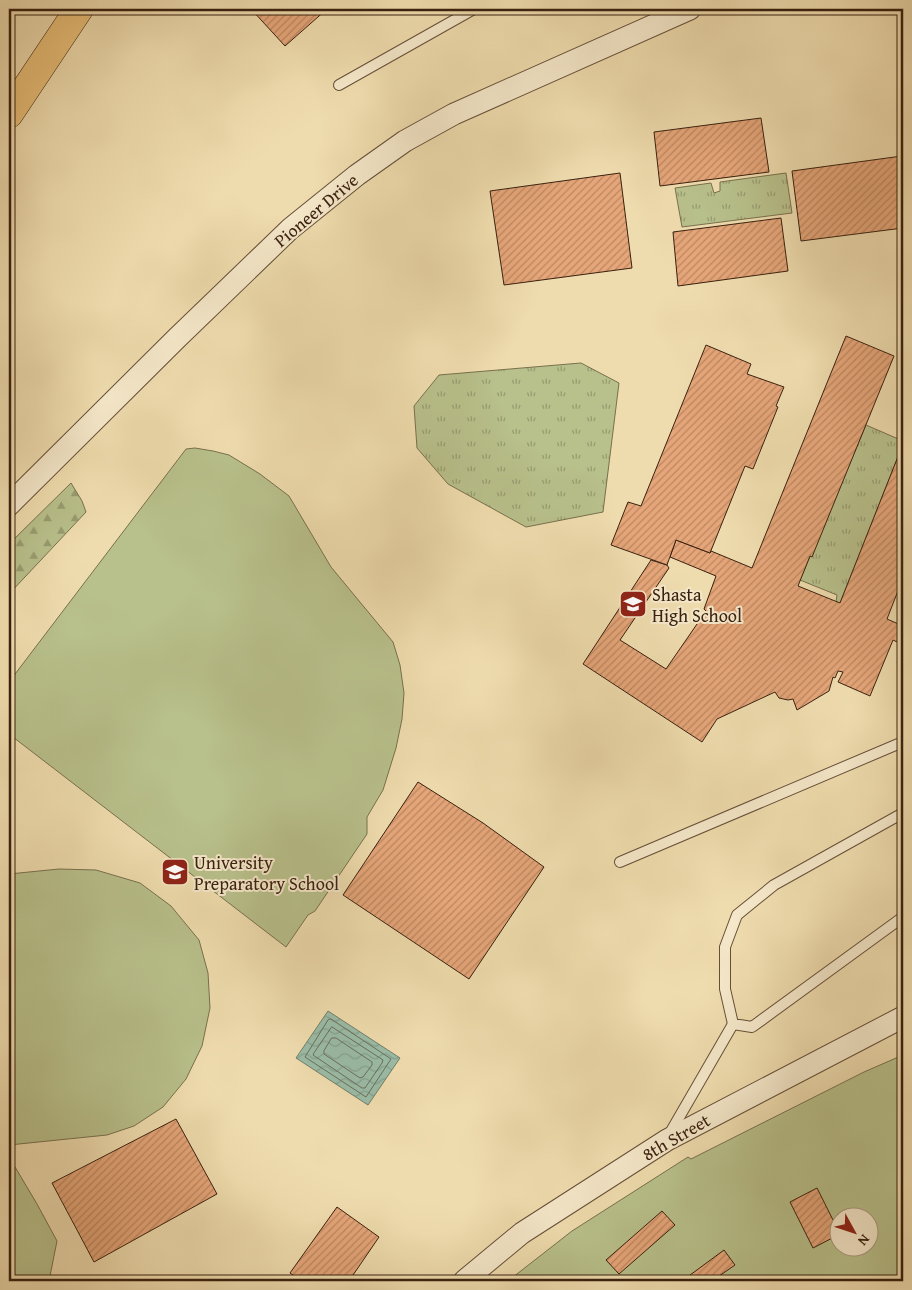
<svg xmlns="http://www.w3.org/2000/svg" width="912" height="1290" viewBox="0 0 912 1290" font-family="'Gentium Book Plus',serif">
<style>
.grass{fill:url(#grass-tufts);stroke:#78704d}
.forest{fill:url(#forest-firs);stroke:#78704d}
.pitch{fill:#b8c08b;stroke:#78704d;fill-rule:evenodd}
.water{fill:url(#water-waves);stroke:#737e6a}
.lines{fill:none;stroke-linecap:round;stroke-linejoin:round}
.shore{stroke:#6a6e5b;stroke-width:1}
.building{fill:url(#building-hatch);stroke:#39200f}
.lane-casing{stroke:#664f37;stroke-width:12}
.street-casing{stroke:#664f37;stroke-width:23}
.highway-casing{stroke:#39200f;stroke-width:29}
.lane{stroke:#f5e8ca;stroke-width:10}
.street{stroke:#f5e8ca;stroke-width:21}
.highway{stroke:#e8be77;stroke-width:28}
.labels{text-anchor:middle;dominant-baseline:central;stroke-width:4;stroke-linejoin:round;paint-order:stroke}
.street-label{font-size:18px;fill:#39200f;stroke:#f5e8ca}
.poi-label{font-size:18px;fill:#39200f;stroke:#f5e8ca;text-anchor:start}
</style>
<defs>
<pattern id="grass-tufts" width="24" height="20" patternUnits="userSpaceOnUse" patternTransform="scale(1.25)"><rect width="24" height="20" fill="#b8c08b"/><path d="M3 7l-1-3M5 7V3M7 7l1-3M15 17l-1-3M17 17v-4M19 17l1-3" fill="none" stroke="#979c70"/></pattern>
<pattern id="forest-firs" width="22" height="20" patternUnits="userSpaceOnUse" patternTransform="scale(1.25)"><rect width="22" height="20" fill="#b8c08b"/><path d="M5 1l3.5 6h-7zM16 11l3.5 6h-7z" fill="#979c70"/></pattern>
<pattern id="water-waves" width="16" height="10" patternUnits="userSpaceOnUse" patternTransform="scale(1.25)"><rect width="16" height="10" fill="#9abca7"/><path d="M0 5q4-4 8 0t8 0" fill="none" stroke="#85a18f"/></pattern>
<pattern id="building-hatch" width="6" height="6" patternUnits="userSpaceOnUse" patternTransform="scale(1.25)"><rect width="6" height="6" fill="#e6a679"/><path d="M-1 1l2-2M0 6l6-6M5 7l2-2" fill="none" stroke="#bb8762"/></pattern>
</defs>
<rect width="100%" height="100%" fill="#efdcae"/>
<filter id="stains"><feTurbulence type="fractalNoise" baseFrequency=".004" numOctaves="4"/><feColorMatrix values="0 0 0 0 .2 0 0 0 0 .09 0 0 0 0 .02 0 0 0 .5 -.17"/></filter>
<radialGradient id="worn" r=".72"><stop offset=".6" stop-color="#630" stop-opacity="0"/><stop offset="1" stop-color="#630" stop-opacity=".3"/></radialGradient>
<g class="grass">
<polygon points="786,173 792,213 682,227 675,188 711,183 714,193 720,191 720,182"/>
<polygon points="581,363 619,383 603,512 526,527 448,484 417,448 414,406 439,375"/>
<polygon points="866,425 903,441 903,444 840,603 836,602 837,595 800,580"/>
</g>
<polygon class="forest" points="71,483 82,501 86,512 9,594 9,544"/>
<g class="pitch">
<polygon points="195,448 213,451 229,455 260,474 289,496 331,567 393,642 400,665 404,693 402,719 396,748 383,790 367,817 367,834 315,911 308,915 286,947 9,734 9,682 186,449"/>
<polygon points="59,869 96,870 140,883 171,906 199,940 208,973 210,1008 202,1046 186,1079 163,1107 134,1126 107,1135 9,1145 9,874"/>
<path d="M903,1055v226h-395l64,-50 116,-74 3,2 173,-87zM840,1218h30v30h-30z"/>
<polygon points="15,1167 37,1204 57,1241 49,1281 9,1281 9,1168"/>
</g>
<polygon class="water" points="328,1011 400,1058 368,1105 296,1058"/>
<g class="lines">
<g class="shore">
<polygon points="331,1019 391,1059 366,1097 305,1057 328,1020"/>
<polygon points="332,1027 383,1060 382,1063 365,1088 362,1088 313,1055 314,1053"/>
<polygon points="332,1038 336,1038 372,1062 372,1065 363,1077 360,1078 324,1054 324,1051"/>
</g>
</g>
<g class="building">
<polygon points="251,9 327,9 285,46"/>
<polygon points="761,118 769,172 660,186 654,132"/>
<polygon points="902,156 903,228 801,241 792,171"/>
<polygon points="620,173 632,268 504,285 490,191"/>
<polygon points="781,218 788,271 678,286 673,232"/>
<polygon points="846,336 894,356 812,557 810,556 798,586 840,603 903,444 903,578 887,619 903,626 903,645 893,640 870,696 838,682 843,672 838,671 835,678 833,677 829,691 797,710 793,699 788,700 779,698 775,692 717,719 702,742 583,664 651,560 667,565 669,568 620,640 666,669 706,611 704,609 716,576 670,557 676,540 710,553 711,551 752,568"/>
<polygon points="706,345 751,364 747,374 784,387 776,406 778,407 753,469 745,466 710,553 676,540 667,565 611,545 628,502 641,506"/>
<polygon points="903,651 903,665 897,663"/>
<polygon points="418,782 483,823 544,867 469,979 343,895"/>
<polygon points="176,1119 217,1194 94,1262 52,1183"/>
<polygon points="817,1188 840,1234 813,1248 790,1202"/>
<polygon points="337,1207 379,1237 349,1281 301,1281 290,1273"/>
<polygon points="662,1211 675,1225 619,1274 606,1260"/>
<polygon points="724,1250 735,1265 712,1281 682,1281"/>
</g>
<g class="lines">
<g class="lane-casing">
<g id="lane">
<polyline points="339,85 474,9"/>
<polyline points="903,813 774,885 737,915 725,947 725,989 733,1024 752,1027 903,917"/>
<polyline points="620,862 898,744 903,746"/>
<polyline points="670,1133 733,1024"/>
</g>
</g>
<g class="street-casing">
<g id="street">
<polyline points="9,505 177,338 290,229 357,175 405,141 454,114 690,9"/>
<polyline points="464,1281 522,1233 667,1140 903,1017"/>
</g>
</g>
<g class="highway-casing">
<polyline id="highway" points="9,114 79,9"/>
</g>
<use href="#lane" class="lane"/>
<use href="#street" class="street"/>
<use href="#highway" class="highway"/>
</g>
<defs>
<g id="school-square" transform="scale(1.4375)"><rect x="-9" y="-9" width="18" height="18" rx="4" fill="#8f2418" stroke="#f5e8ca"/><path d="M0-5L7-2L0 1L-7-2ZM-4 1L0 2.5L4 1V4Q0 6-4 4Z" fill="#fff"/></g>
</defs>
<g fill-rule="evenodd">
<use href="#school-square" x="633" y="604"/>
<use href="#school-square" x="175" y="872"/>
</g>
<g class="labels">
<g class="street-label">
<text transform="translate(316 210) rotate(-40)">Pioneer Drive</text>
<text transform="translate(676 1137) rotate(-30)">8th Street</text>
</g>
<g class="poi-label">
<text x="652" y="594">Shasta<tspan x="652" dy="21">High School</tspan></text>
<text x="194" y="862">University<tspan x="194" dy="21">Preparatory School</tspan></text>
</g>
</g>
<rect width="912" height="1290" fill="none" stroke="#efdcae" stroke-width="30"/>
<rect x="10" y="10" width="892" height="1270" fill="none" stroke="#39200f" stroke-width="2.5"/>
<rect x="15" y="15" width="882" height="1260" fill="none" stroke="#39200f"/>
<g transform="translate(854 1232) rotate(130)"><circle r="24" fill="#f5e8ca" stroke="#aa987f"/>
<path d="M0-4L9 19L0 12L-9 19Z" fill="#8f2418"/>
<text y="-8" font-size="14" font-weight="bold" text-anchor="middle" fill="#39200f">N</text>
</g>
<rect width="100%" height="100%" filter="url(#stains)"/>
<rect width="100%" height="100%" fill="url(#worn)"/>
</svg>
